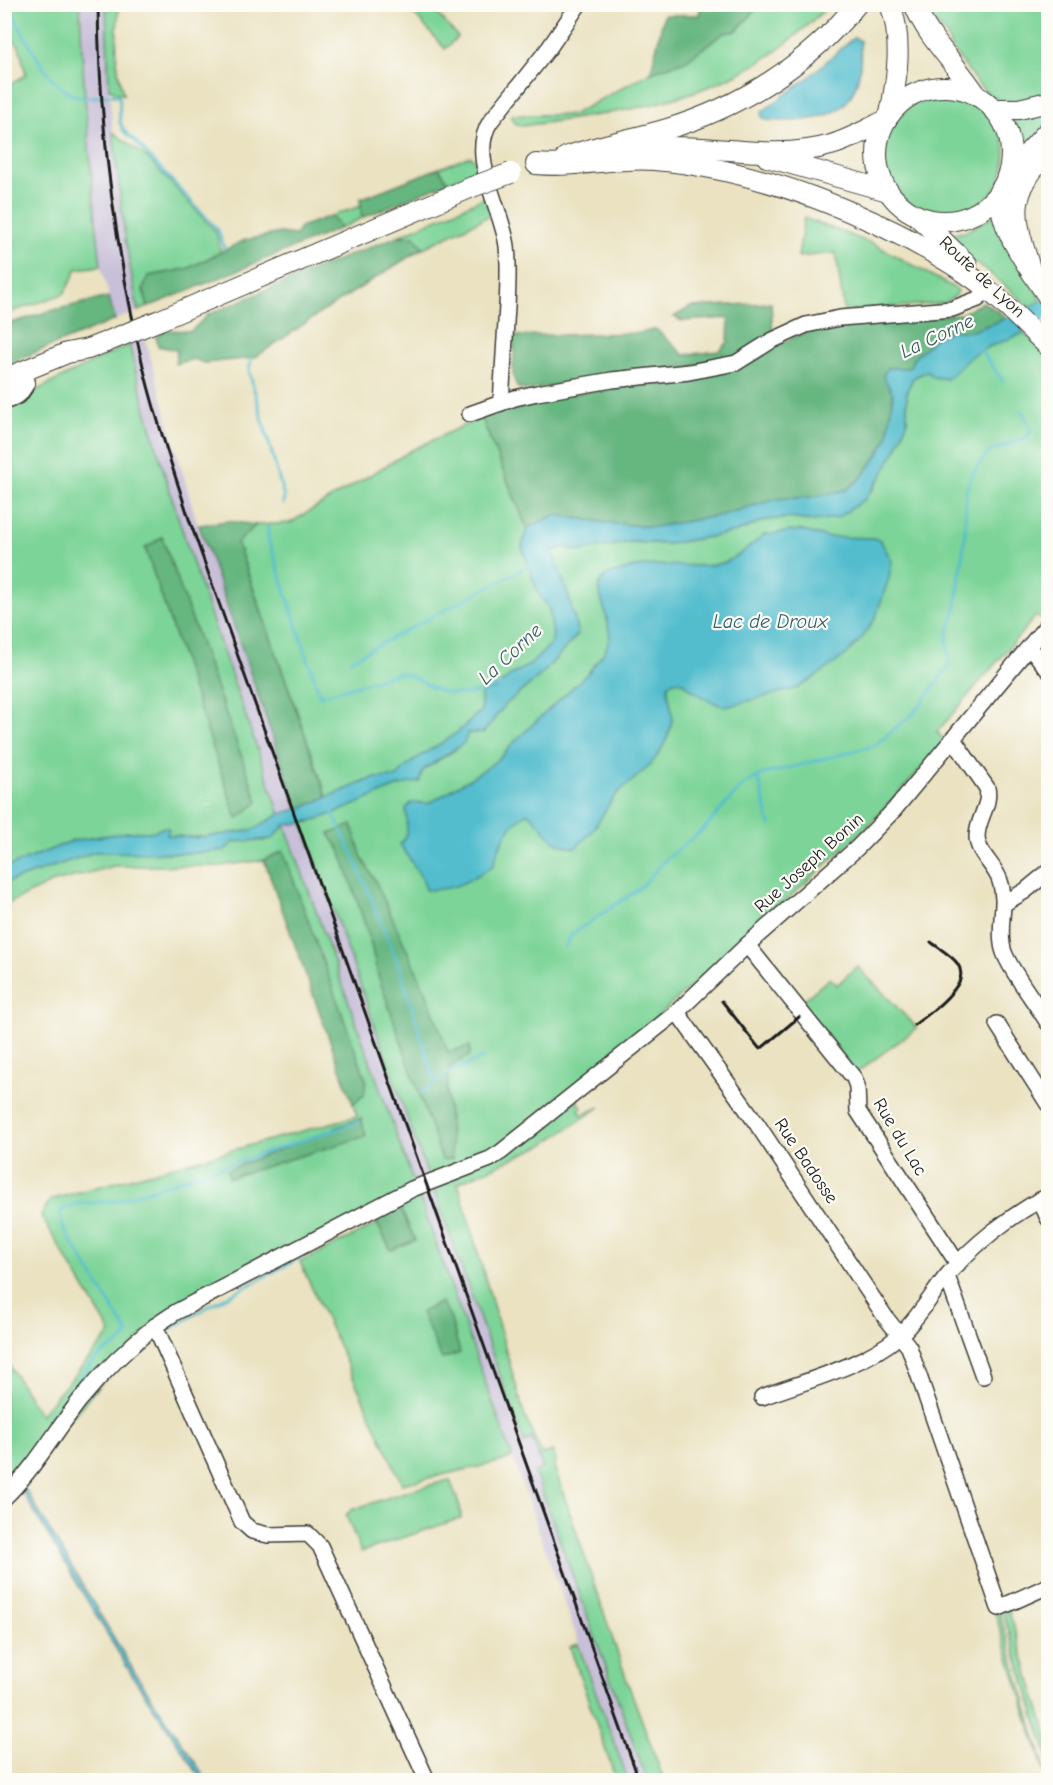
<svg xmlns="http://www.w3.org/2000/svg" width="1053" height="1785" viewBox="0 0 1053 1785" font-family="'Comic Neue',sans-serif">
<style>
.industrial{fill:#c8bfd8}
.green{fill:#7dd498;stroke:#4c785a;stroke-width:1.5}
.forest{fill:#66b680;stroke:#41694e;stroke-width:1.5}
.water{fill:#52bdce;stroke:#376c75;stroke-width:1.5}
.lines{fill:none;stroke-linecap:round;stroke-linejoin:round}
.stream{stroke:#52bdce;stroke-width:3}
.river{stroke:#52bdce;stroke-width:18}
.minor-casing{stroke:#3b3a35;stroke-width:18}
.major-casing{stroke:#3b3a35;stroke-width:22}
.highway-casing{stroke:#3b3a35;stroke-width:26}
.minor{stroke:#fff;stroke-width:15}
.major{stroke:#fff;stroke-width:20}
.highway{stroke:#fff;stroke-width:22}
.rail{stroke:#1c1c1c;stroke-width:3}
.major-bridge-casing{stroke:#3b3a35;stroke-width:22;stroke-linecap:butt}
.major-bridge{stroke:#fff;stroke-width:20}
.labels{text-anchor:middle;dominant-baseline:central;stroke-width:4.5;stroke-linejoin:round;paint-order:stroke}
.street-label{font-size:18px;fill:#1c1c1c;stroke:#fdfcf7}
.water-label{font-size:20px;font-style:italic;fill:#325c63;stroke:#fdfcf7}
</style>
<rect width="100%" height="100%" fill="#fdfcf7"/>
<filter id="ink" filterUnits="userSpaceOnUse"><feTurbulence type="fractalNoise" baseFrequency=".0167" numOctaves="2"/><feDisplacementMap in="SourceGraphic" scale="12" xChannelSelector="R" yChannelSelector="G"/><feConvolveMatrix kernelMatrix="1 2 1 2 8 2 1 2 1" color-interpolation-filters="sRGB"/></filter>
<filter id="wash" filterUnits="userSpaceOnUse"><feTurbulence type="fractalNoise" baseFrequency=".008" numOctaves="4" result="noise"/><feDisplacementMap in="SourceGraphic" scale="24" xChannelSelector="R" yChannelSelector="G"/><feGaussianBlur stdDeviation="1.35" result="paint"/><feColorMatrix in="noise" values="0 0 0 0 0 0 0 0 0 0 0 0 0 0 0 0 0 1.4 0 .05"/><feComposite in="paint" operator="in"/></filter>
<g filter="url(#wash)">
<rect width="100%" height="100%" fill="#eae2c1"/>
<g class="industrial">
<polygon points="80,5 106,5 109,89 113,132 125,238 138,311 115,320 101,266 89,161 83,84"/>
<polygon points="145,338 195,516 298,810 280,814 180,524 147,417 129,344"/>
<polygon points="303,824 524,1442 532,1438 543,1469 535,1473 647,1780 628,1780 419,1196 412,1189 415,1186 285,825"/>
</g>
<g class="green">
<path d="M5,4l75,1c3,87 11,174 21,261l-24,3 -13,25 -59,20v-227l21,-12 -7,-29 -14,-14z"/>
<path d="M106,5h13c-3,32 -5,59 5,90l-15,-6z"/>
<polygon points="406,5 430,5 458,37 445,49"/>
<path d="M760,5h70c-26,23 -51,48 -83,64 -68,37 -149,47 -225,57l-7,-3 -4,-8h61l79,-43 34,-11 39,-28 12,-2z"/>
<path d="M921,5h127v90l-47,7 -14,-9 -9,-9 -28,-38c-1,-12 -13,-22 -23,-27z"/>
<circle cx="945" cy="155" r="60"/>
<polygon points="1048,108 1048,123 1022,150 1017,128 1011,115"/>
<polygon points="113,132 149,159 216,232 221,252 187,269 149,276 143,289 148,307 138,311 125,238"/>
<polygon points="470,156 478,163 479,170 448,182 439,168"/>
<polygon points="486,197 491,215 423,248 414,236 398,236"/>
<polygon points="361,206 362,218 341,228 331,216"/>
<polygon points="995,215 1041,301 1030,307 981,266 969,260 942,234 965,232"/>
<polygon points="804,218 874,244 958,290 956,295 945,303 844,311 836,253 798,257"/>
<polygon points="1024,333 1048,356 1048,615 1045,620 1036,616 937,732 946,742 865,829 573,1093 491,1156 430,1182 303,824 332,814 403,783 419,782 423,770 455,750 468,733 483,733 505,705 543,673 578,634 568,594 551,551 564,547 580,551 631,542 668,544 737,532 765,520 789,518 813,521 873,490 898,446 907,422 907,391 913,378 927,371 947,379 971,356 988,347"/>
<path d="M129,344c39,160 97,315 151,470 -9,5 -19,13 -29,16 -22,7 -63,9 -85,5l3,-6 -4,-2 -13,5h-24l-56,9 -67,27v-462z"/>
<path d="M481,417l46,111 -5,19 16,46 11,15 4,28 -3,9 -19,19 -20,11 -16,14 -14,4v19c-8,4 -10,9 -17,15 -21,19 -50,27 -67,51h-23l-47,19 -90,-255 19,-17 34,-2 122,-73z"/>
<polygon points="285,825 415,1186 149,1328 5,1495 4,1357 40,1415 111,1333 41,1216 50,1200 357,1116 353,1104 364,1095 283,851 264,860 221,866 114,866 51,883 5,905 5,883 95,852 195,853 225,850 234,842 247,840 264,841"/>
<polygon points="857,966 917,1028 856,1073 801,1002 830,978 837,985"/>
<polygon points="578,1100 582,1108 579,1110 582,1115 600,1107 543,1145 458,1183 525,1417 542,1454 553,1451 556,1462 554,1466 625,1675 664,1780 647,1780 535,1472 543,1468 532,1439 524,1443 433,1188"/>
<polygon points="419,1196 512,1457 500,1462 402,1484 300,1262 377,1224 391,1250 415,1240 400,1207"/>
<polygon points="450,1480 460,1507 461,1518 361,1552 346,1515 351,1510 408,1491"/>
<polygon points="1008,1608 1048,1737 1048,1758 1003,1612"/>
<polygon points="999,1611 1048,1780 1047,1780 995,1613"/>
<polygon points="578,1644 628,1780 616,1780 570,1647"/>
</g>
<g class="forest">
<polygon points="701,5 760,5 736,31 724,33 685,61 651,72 664,15 699,15"/>
<polygon points="439,168 448,182 362,218 360,199"/>
<polygon points="331,216 341,228 148,307 143,289 149,276 187,269 245,240 280,233 296,235 300,227"/>
<polygon points="398,236 414,236 423,248 328,308 254,358 204,363 194,359 175,364 177,350 158,346 156,337 166,330 191,331 208,315 308,272"/>
<polygon points="109,297 115,320 5,365 5,325 50,311"/>
<polygon points="983,302 1008,318 972,331 948,331 935,338 914,358 909,368 887,368 883,376 893,394 888,437 877,457 861,478 846,490 814,497 777,499 722,515 654,527 607,523 556,515 527,528 481,417 527,402 639,382 781,343 815,328 845,322 962,314"/>
<path d="M771,303l2,32 -35,20 -15,6 -195,29 -10,-2c-7,-12 -5,-18 -4,-30 1,-7 -1,-15 -1,-22l127,-3 16,-4 28,26 35,-4 9,-9 1,-24 -47,3 -8,-4 16,-10z"/>
<polygon points="228,521 256,525 237,543 327,797 298,810 199,525"/>
<polygon points="162,537 258,802 237,819 145,548"/>
<polygon points="352,825 362,858 376,882 427,994 448,1052 470,1046 470,1055 450,1067 447,1091 452,1159 442,1160 378,975 370,940 347,870 340,850 329,834"/>
<polygon points="283,851 366,1080 364,1095 353,1104 264,860"/>
<polygon points="361,1118 366,1136 229,1178 227,1170"/>
<polygon points="400,1207 415,1240 391,1250 375,1219"/>
<polygon points="441,1302 450,1316 460,1353 442,1359 421,1312"/>
</g>
<g class="water">
<path d="M853,38h3l4,3c6,70 -31,84 -93,79l-5,-3v-5l47,-35z"/>
<path d="M1008,318l16,15 -36,14 -17,9 -24,23 -14,-2 -6,-6 -14,7 -6,13v31l-9,24 -16,29 -17,24 -28,19 -24,3 -24,-3 -24,2 -28,12 -69,12 -37,-2 -51,9 -16,-4 -12,4 16,43 10,40 -35,39 -38,32 -22,28h-15l-4,10 -41,27 -4,12c-17,1 -29,8 -44,14 -30,13 -58,27 -90,29l-13,14 -38,3 -9,8 -30,3 -100,-1 -90,31v-15l67,-27 56,-9h24l13,-5 4,2 -2,6 30,3 55,-8 28,-16 18,-5 76,-31 23,-1c17,-23 46,-31 67,-50 7,-6 9,-11 17,-15v-19l14,-4 16,-14 20,-11 19,-19 3,-9 -4,-28 -11,-15 -16,-46 5,-19 29,-13 51,8 47,4 68,-12 55,-16 37,-2 32,-7 15,-12 16,-21 11,-20 5,-43 -10,-18 4,-8h22l5,-10 21,-20 14,-7h23z"/>
<path d="M799,530l28,7 46,1 7,2 12,21 -3,17 -14,41 -13,19 -16,17 -32,23 -16,10 -73,19 -20,-8 -25,-18h-7l-5,4c-1,12 6,25 4,36 -5,27 -20,44 -40,60 -6,5 -13,10 -18,16 -15,21 -17,33 -39,51 -28,-4 -27,-19 -47,-35 -20,10 -29,33 -35,53 -25,15 -36,24 -67,24l-3,-10 -23,-36c11,-9 6,-23 6,-35l5,-6h19l54,-33 18,-14 12,-14 74,-69 17,-22 5,-14 -3,-18 -9,-32 7,-11 29,-9 26,-2 45,1 19,-3 16,-9 24,-19z"/>
<polygon points="23,1485 135,1673 207,1780 202,1780 133,1677 20,1488"/>
</g>
<g class="lines">
<g class="stream">
<path d="M7,4c16,26 41,88 73,93 12,1 25,-2 37,-2l3,4c-1,20 -3,29 14,41l84,90 6,18"/>
<polyline points="979,348 1003,381"/>
<polyline points="251,359 249,371 284,497 283,504"/>
<path d="M268,527v11l52,158 79,-23c11,0 20,8 30,13 23,13 48,8 72,-1"/>
<polyline points="350,660 532,564"/>
<polyline points="758,777 770,825"/>
<polyline points="332,812 354,857 399,966 435,1081"/>
<polyline points="565,947 572,934 640,888 666,859 704,829 741,787 760,775 874,746 914,713 948,667 949,656 947,643 948,633 955,613 965,536 966,490 974,471 989,452 1025,438 1031,430 1022,410"/>
<polyline points="421,1093 453,1070 483,1058"/>
<polyline points="165,1332 211,1305 302,1257"/>
<path d="M40,1441c9,-23 15,-26 28,-43 11,-14 17,-31 31,-42 10,-9 23,-10 29,-23l-64,-104 -4,-11 2,-8 14,-6 40,-3 243,-79"/>
</g>
<polyline class="river" points="1009,327 1048,308"/>
</g>
</g>
<g filter="url(#ink)">
<g class="lines">
<g class="minor-casing">
<g id="minor">
<path d="M501,403c2,-32 4,-65 6,-97 1,-19 2,-41 0,-60 -5,-38 -39,-89 -17,-124l59,-74 30,-44"/>
<polyline points="470,414 515,398 537,393 612,380 689,372 736,363 771,341 806,325 840,318 952,309 978,299 986,289"/>
<polyline points="1030,647 1048,670"/>
<path d="M953,739l34,49c4,17 -10,31 -10,49 0,16 18,28 23,44 8,24 -3,45 3,68 4,17 35,57 45,74"/>
<polyline points="1005,903 1025,891 1048,872"/>
<polyline points="747,945 854,1078 857,1086 858,1111 958,1264"/>
<polyline points="677,1012 757,1124 886,1318 909,1347 999,1608 1048,1586"/>
<polyline points="997,1024 1048,1104"/>
<polyline points="1040,1200 1048,1218"/>
<polyline points="947,1276 983,1376"/>
<path d="M762,1397c43,-16 102,-31 137,-61 17,-15 32,-40 46,-58 26,-32 67,-64 103,-82"/>
<path d="M4,1498c30,-29 51,-66 76,-98 23,-28 47,-52 75,-74"/>
<polyline points="427,1780 320,1546 308,1534 268,1535 252,1531 242,1522 155,1326 176,1312 412,1189 490,1159 501,1152 677,1012 747,945 857,848 894,810 1048,624"/>
</g>
</g>
<g class="major-casing">
<g id="major">
<path d="M890,4c13,34 7,76 0,110"/>
<path d="M914,4c14,36 43,60 63,92"/>
<circle cx="944" cy="154" r="67"/>
<polyline points="993,109 1019,109 1048,102"/>
<path d="M628,148c25,-2 50,-1 74,0 44,3 87,9 129,-3 20,-6 37,-16 55,-25"/>
<path d="M566,157c33,-12 67,-18 101,-28 74,-22 141,-65 190,-125"/>
<polyline points="767,157 888,191"/>
<path d="M536,164c39,4 78,-7 118,-4 102,8 228,57 313,114 30,20 55,48 81,72"/>
<polyline points="1007,176 1048,131"/>
<path d="M1000,190c-2,40 28,75 48,107"/>
<polyline points="917,216 967,264"/>
<path d="M1030,268c-17,-54 -22,-72 18,-117"/>
<polyline points="160,320 472,187"/>
<polyline points="4,379 67,353 88,349 106,342"/>
</g>
</g>
<g class="highway-casing">
<polyline id="highway" points="4,398 17,392 23,383"/>
</g>
<use href="#minor" class="minor"/>
<use href="#major" class="major"/>
<use href="#highway" class="highway"/>
<g class="rail">
<path d="M98,4c1,123 17,243 45,362 12,52 30,102 46,153l450,1261"/>
<polyline points="722,1001 759,1048 763,1047 799,1017"/>
<path d="M914,1025c14,-10 37,-28 45,-43 3,-6 2,-14 -2,-19 -6,-8 -17,-14 -26,-21"/>
</g>
<g class="major-bridge-casing">
<g id="major-bridge">
<polyline points="472,187 511,173"/>
<polyline points="106,342 160,320"/>
</g>
</g>
<use href="#major-bridge" class="major-bridge"/>
</g>
</g>
<g class="labels">
<g class="street-label">
<text transform="translate(982 277) rotate(43)">Route de Lyon</text>
<text transform="translate(809 863) rotate(-42)">Rue Joseph Bonin</text>
<text transform="translate(900 1137) rotate(59)">Rue du Lac</text>
<text transform="translate(806 1161) rotate(56)">Rue Badosse</text>
</g>
<g class="water-label">
<text transform="translate(937 336) rotate(-25)">La Corne</text>
<text x="770" y="621">Lac de Droux</text>
<text transform="translate(510 654) rotate(-43)">La Corne</text>
</g>
</g>
<rect width="1053" height="1785" fill="none" stroke="#fdfcf7" stroke-width="24"/>
</svg>
